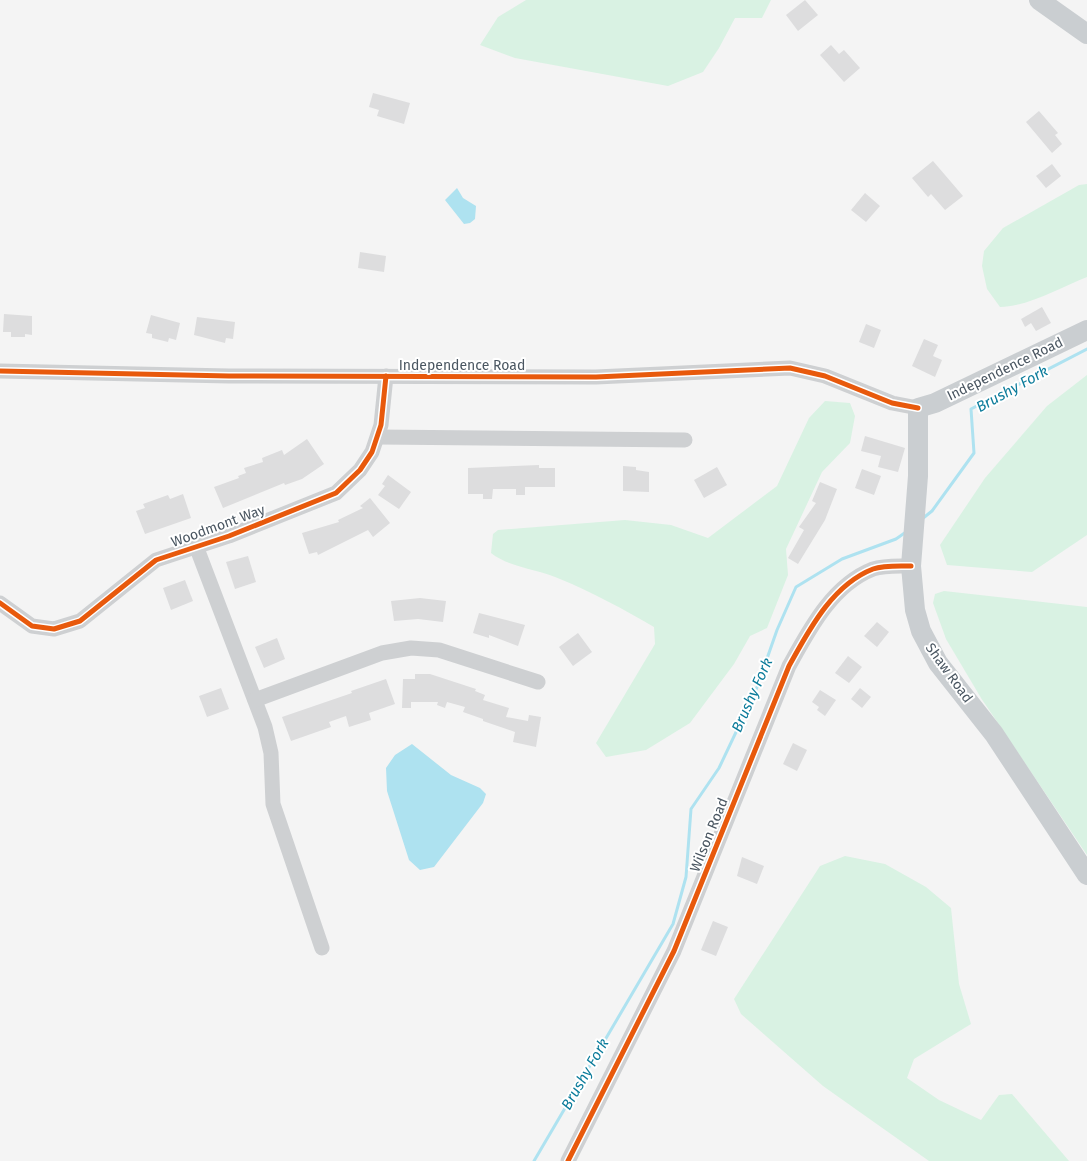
<svg xmlns="http://www.w3.org/2000/svg" width="1087" height="1161" viewBox="0 0 1087 1161" font-family="'Fira Sans',sans-serif">
<style>
.green{fill:#d9f2e3}
.water{fill:#aee2f0}
.lines{fill:none;stroke-linecap:round;stroke-linejoin:round}
.stream{stroke:#aee2f0;stroke-width:3}
.building{fill:#ddddde}
.minor{stroke:#ced0d2;stroke-width:15}
.major{stroke:#caced1;stroke-width:20}
.cycleway-casing{stroke:#fff;stroke-width:8}
.cycleway{stroke:#e8590c;stroke-width:5}
.labels{text-anchor:middle;dominant-baseline:central;stroke-width:4;stroke-linejoin:round;paint-order:stroke}
.street-label{font-size:14px;fill:#4a5661;stroke:#fff}
.water-label{font-size:15px;font-style:italic;fill:#0c7c9b;stroke:#fff}
</style>
<rect width="100%" height="100%" fill="#f4f4f4"/>
<g class="green">
<polygon points="526,0 771,0 762,18 735,18 719,48 703,72 668,86 515,58 480,45 498,17"/>
<path d="M1087,184v93c-25,10 -60,30 -87,30l-13,-18 -5,-23 2,-15 19,-23 76,-43z"/>
<polygon points="1087,375 1087,535 1032,572 947,565 940,545 985,478 1047,406"/>
<path d="M825,401l25,2 5,13 -5,27 -28,29 -36,77 2,26 -21,53 -17,8 -16,28 -44,59 -44,27 -40,7 -10,-14 59,-99 -1,-17c-31,-18 -62,-35 -94,-48 -22,-10 -50,-11 -69,-26l2,-19 5,-4 127,-10 46,5 37,13 69,-52 32,-68z"/>
<polygon points="944,591 1087,607 1087,855 981,698 946,639 933,603 935,594"/>
<polygon points="845,856 885,864 926,887 951,908 959,984 971,1024 914,1059 907,1078 939,1100 981,1120 999,1095 1012,1094 1069,1161 929,1161 823,1086 741,1014 734,999 820,866"/>
</g>
<g class="water">
<polygon points="457,188 463,198 476,206 475,219 470,223 464,224 445,200"/>
<polygon points="412,744 451,775 480,788 486,794 483,803 434,867 420,870 409,860 387,791 386,768 395,755"/>
</g>
<g class="lines">
<g class="stream">
<polyline points="922,519 932,511 974,453 971,409 1087,349"/>
<polyline points="534,1161 673,924 686,877 691,809 719,768 756,690 777,630 796,587 842,559 896,539 906,532"/>
</g>
</g>
<g class="building">
<polygon points="805,0 818,15 798,31 786,15"/>
<polygon points="831,45 839,54 844,50 860,68 844,82 820,55"/>
<polygon points="373,93 410,103 404,124 377,116 379,110 369,107"/>
<polygon points="1039,111 1058,133 1055,135 1062,144 1052,153 1026,122"/>
<polygon points="933,161 963,196 945,210 931,194 928,197 912,178"/>
<polygon points="1052,164 1061,176 1046,188 1036,176"/>
<polygon points="865,193 880,206 866,222 851,210"/>
<polygon points="360,252 386,256 384,272 358,268"/>
<polygon points="1042,307 1051,323 1036,331 1031,323 1025,327 1021,319"/>
<polygon points="4,314 32,316 32,335 25,334 25,337 11,337 11,332 3,332"/>
<polygon points="151,315 180,323 176,340 169,338 168,342 152,338 152,334 146,333"/>
<polygon points="197,317 235,322 233,339 226,338 225,343 194,335"/>
<polygon points="866,324 881,330 874,348 859,342"/>
<polygon points="924,339 938,345 933,356 942,360 935,377 912,366"/>
<polygon points="865,436 905,448 898,472 878,467 881,456 861,451"/>
<polygon points="307,439 324,464 302,479 285,485 284,483 223,508 214,487 239,478 238,476 246,473 244,468 263,462 262,458 282,450 284,455"/>
<polygon points="539,465 539,468 555,468 555,487 525,487 525,495 516,495 516,489 493,489 492,499 483,499 483,494 468,494 468,468"/>
<polygon points="623,466 636,467 636,470 649,472 649,492 623,491"/>
<polygon points="717,467 727,485 704,498 694,480"/>
<polygon points="862,469 881,476 874,495 855,488"/>
<polygon points="388,475 411,492 399,509 378,495 385,486 382,484"/>
<polygon points="820,482 837,489 825,520 798,564 788,558 804,530 799,527 816,503 812,501"/>
<polygon points="183,494 191,518 145,534 136,511 145,508 143,504 168,495 170,499"/>
<polygon points="370,498 390,523 373,537 368,530 318,555 317,552 309,554 302,533 339,522 338,520 363,508 360,506"/>
<polygon points="248,556 256,582 235,589 226,562"/>
<polygon points="185,580 193,601 171,610 163,588"/>
<polygon points="420,598 446,601 443,622 418,619 394,621 391,601"/>
<polygon points="479,613 525,625 518,646 489,635 489,638 473,633"/>
<polygon points="877,622 889,632 877,647 864,636"/>
<polygon points="578,633 592,652 573,666 559,647"/>
<polygon points="277,638 285,659 264,668 255,647"/>
<polygon points="848,656 862,667 849,683 835,673"/>
<polygon points="415,674 430,674 476,689 475,691 485,695 483,700 509,708 506,717 528,721 529,715 541,717 536,747 513,742 515,732 483,721 483,719 463,712 465,707 447,702 445,708 437,705 438,702 411,702 411,708 402,708 403,679 415,679"/>
<polygon points="386,679 395,704 369,713 371,720 349,727 346,716 329,722 331,727 291,741 282,717 352,693 351,691"/>
<polygon points="221,688 229,709 207,717 199,696"/>
<polygon points="860,688 871,697 862,708 851,699"/>
<polygon points="820,690 836,700 825,716 817,710 819,707 812,702"/>
<polygon points="793,743 807,750 797,771 783,764"/>
<polygon points="742,857 764,866 757,884 737,876"/>
<polygon points="713,921 728,927 716,956 701,950"/>
</g>
<g class="lines">
<g class="minor">
<polyline points="0,371 229,376 596,377 790,368 825,376 892,403 918,408"/>
<polyline points="378,437 685,440"/>
<polyline points="196,546 265,727 271,753 273,804 322,948"/>
<polyline points="0,603 32,626 54,629 80,621 156,560 229,536 336,493 360,470 372,452 381,425 386,376"/>
<polyline points="255,700 382,653 411,648 439,650 538,682"/>
<path d="M568,1161l106,-210 115,-285c20,-36 43,-81 84,-97 11,-4 26,-3 38,-3"/>
</g>
<g class="major">
<polyline points="1039,0 1087,34"/>
<polyline points="1087,330 935,403 918,408 918,476 911,566 915,610 921,631 938,663 994,734 1087,875"/>
</g>
<g class="cycleway-casing">
<g id="cycleway">
<polyline points="0,371 229,376 596,377 790,368 825,376 892,403 918,408"/>
<polyline points="0,603 32,626 54,629 80,621 156,560 229,536 336,493 360,470 372,452 381,425 386,376"/>
<path d="M568,1161l106,-210 115,-285c20,-36 43,-81 84,-97 11,-4 26,-3 38,-3"/>
</g>
</g>
<use href="#cycleway" class="cycleway"/>
</g>
<g class="labels">
<g class="street-label">
<text x="462" y="365">Independence Road</text>
<text transform="translate(1005 369) rotate(-26)">Independence Road</text>
<text transform="translate(218 526) rotate(-20)">Woodmont Way</text>
<text transform="translate(949 673) rotate(54)">Shaw Road</text>
<text transform="translate(709 835) rotate(-68)">Wilson Road</text>
</g>
<g class="water-label">
<text transform="translate(1012 389) rotate(-29)">Brushy Fork</text>
<text transform="translate(752 695) rotate(-66)">Brushy Fork</text>
<text transform="translate(585 1074) rotate(-60)">Brushy Fork</text>
</g>
</g>
</svg>
